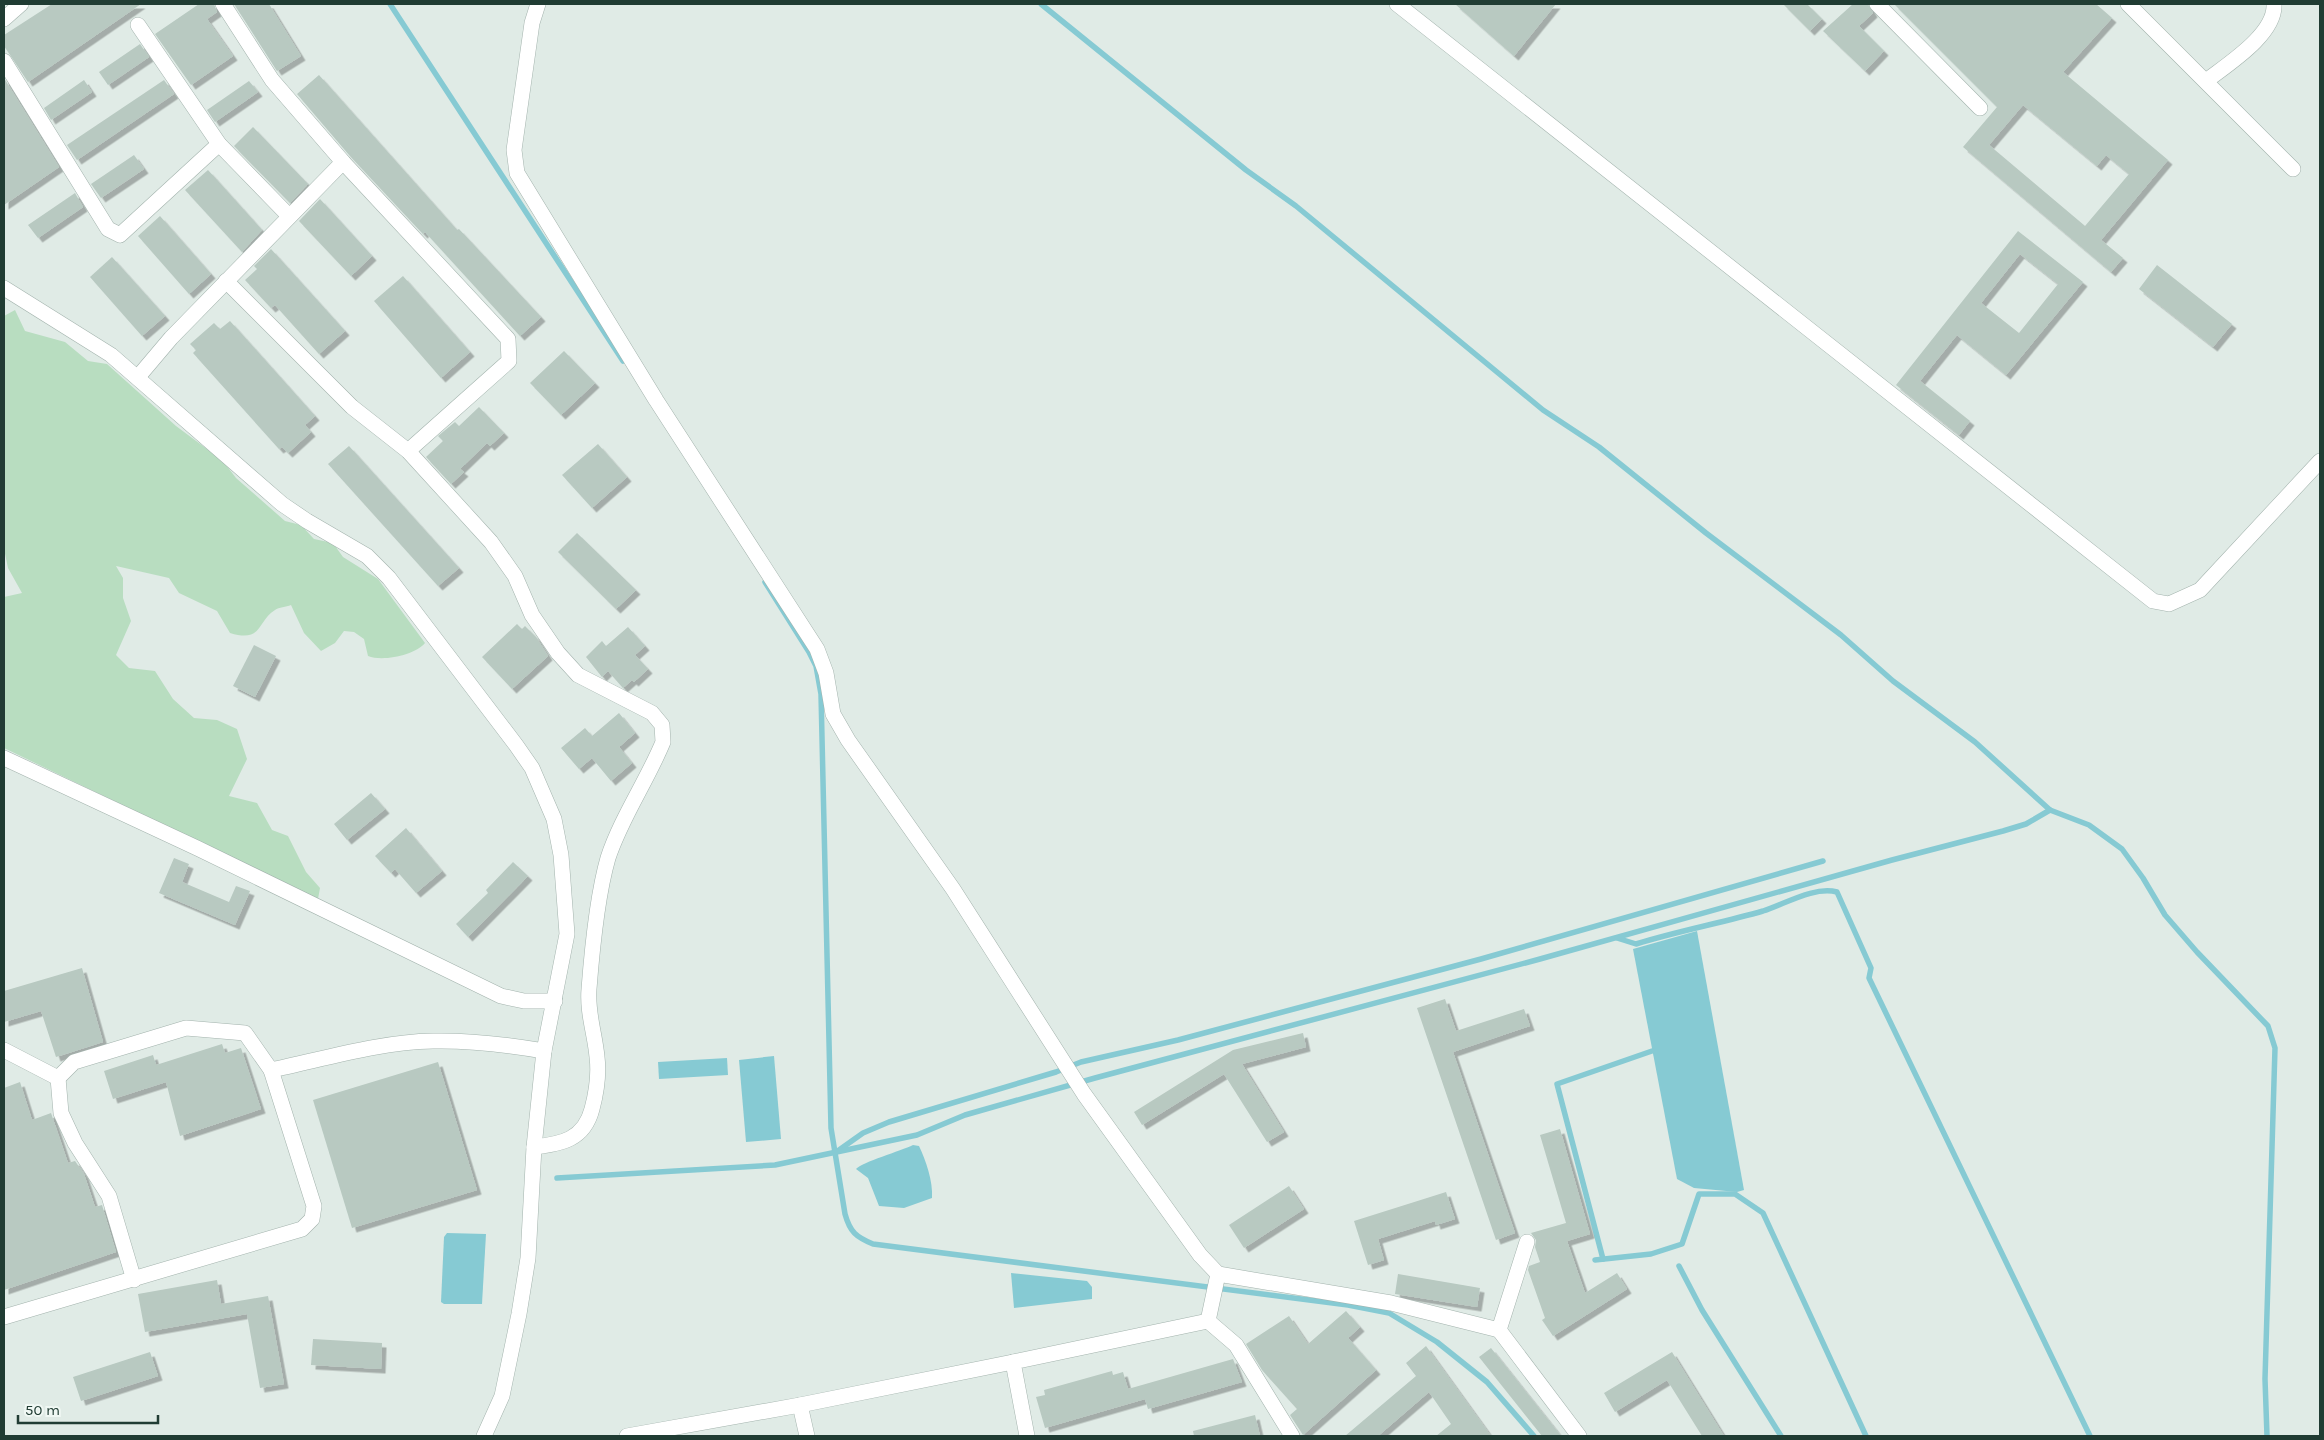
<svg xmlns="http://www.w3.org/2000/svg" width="2324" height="1440" viewBox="0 0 2324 1440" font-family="Karla,sans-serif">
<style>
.green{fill:#b8ddc0}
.water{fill:#86cad3}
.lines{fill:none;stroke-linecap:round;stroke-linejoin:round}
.stream{stroke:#86cad3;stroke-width:5.5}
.building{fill:#b8c9c1;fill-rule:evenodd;filter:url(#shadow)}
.minor-casing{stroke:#a3b3ad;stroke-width:16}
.minor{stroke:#fff;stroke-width:15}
</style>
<defs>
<filter id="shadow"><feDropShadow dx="4.5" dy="4.5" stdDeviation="0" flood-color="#0004"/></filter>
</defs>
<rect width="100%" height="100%" fill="#e0ebe6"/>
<path class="green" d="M15,310l10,21 40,11 23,19 19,3 69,62 47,35 13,17 49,43 16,4 13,14 19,4 10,14 35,22 47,64c-10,12 -42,19 -57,13l-4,-17 -10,-7 -10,-1 -9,12 -14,8 -17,-18 -13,-28c-5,2 -12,2 -16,5 -18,11 -12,33 -45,23l-13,-22 -38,-18 -10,-15 -53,-12 7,12v20l8,23 -15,34 13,13 26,3 18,28 21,19 23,2 20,9 10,30 -18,37 28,7 15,27 16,6 18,36 14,16 -2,11 -314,-151v-151l18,-4 -14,-25 -4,-19v-233z"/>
<g class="water">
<polygon points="1697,931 1744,1190 1737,1192 1694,1188 1677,1179 1633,949"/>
<polygon points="774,1056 781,1139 746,1142 739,1060"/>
<polygon points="727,1058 728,1075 659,1079 658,1062"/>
<path d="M913,1145l6,1c7,15 14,35 13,52l-28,10 -25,-2 -11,-28 -12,-9c6,-7 45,-18 57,-24z"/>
<polygon points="447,1233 486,1234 482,1304 444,1304 441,1302 444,1237"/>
<polygon points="1011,1273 1087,1281 1092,1287 1092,1299 1014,1308"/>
</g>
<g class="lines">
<g class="stream">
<polyline points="390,4 623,361"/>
<polyline points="1041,4 1246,170 1296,206 1543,410 1599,447 1706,533 1841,635 1893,681 1975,742 2050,810 2089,825 2122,849 2143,878 2165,915 2197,952 2268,1026 2275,1048 2265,1379 2267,1436"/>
<path d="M765,582l44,70 7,14 5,28 10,434 14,86c5,18 11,23 28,30l475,61 41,8 48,29 50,40 47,54"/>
<path d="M1617,938l19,6c42,-13 85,-21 127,-33 22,-7 51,-25 74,-19l34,76 -2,10 221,458"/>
<polyline points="839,1150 863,1133 889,1122 1056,1072 1081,1062 1178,1040 1481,959 1823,861"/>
<polyline points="557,1178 775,1165 917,1135 965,1115 1095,1078 1540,959 1892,860 2003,831 2026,824 2050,810"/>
<polyline points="1603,1259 1557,1084 1652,1051"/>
<polyline points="1595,1260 1651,1254 1682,1244 1699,1194 1735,1194 1763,1213 1866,1436"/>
<polyline points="1679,1266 1702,1310 1781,1436"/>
</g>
</g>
<g class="building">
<polygon points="52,4 141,4 28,82 4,46 4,35"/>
<polygon points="199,4 214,4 217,12 207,19 233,56 191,85 155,34"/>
<polygon points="234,4 269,4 301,56 277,71"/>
<polygon points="1455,4 1556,4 1514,56"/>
<polygon points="1783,4 1807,4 1822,19 1810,31"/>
<polygon points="1853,4 1868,4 1873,13 1859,26 1884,51 1865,71 1823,31"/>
<path d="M1894,4h202l16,14 -49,54 105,88 -67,80 22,18 -12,14 -148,-125 34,-40zM2023,105l74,61 9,-11 23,19 -44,52 -96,-81z"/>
<polygon points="140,44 149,57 108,85 99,72"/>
<polygon points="319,75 457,230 459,229 541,317 520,336 425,232 423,234 350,156 297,94"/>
<polygon points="4,78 59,167 4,205"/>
<polygon points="84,80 92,92 51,120 44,108"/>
<polygon points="164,80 174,94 77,160 67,145"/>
<polygon points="249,81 258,92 215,122 207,110"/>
<polygon points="253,127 308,184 290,203 234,146"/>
<polygon points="134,155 144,169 101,198 91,184"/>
<polygon points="208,170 262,230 242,252 185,190"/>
<polygon points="75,193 83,207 38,238 28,225"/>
<polygon points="320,199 372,256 351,276 299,221"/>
<polygon points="160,216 211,274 189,294 138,236"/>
<path d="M2018,231l65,51 -77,93 -49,-40 -37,46 50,40 -11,14 -63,-50zM2020,254l38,30 -39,49 -38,-30z"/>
<polygon points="271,249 345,331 319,354 275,305 271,308 245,280 257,269 254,266"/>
<polygon points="112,257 165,316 142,336 90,277"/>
<polygon points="2157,265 2232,324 2213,347 2139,289"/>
<polygon points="403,276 470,352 441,378 374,301"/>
<polygon points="230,321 315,416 305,425 311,432 288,453 282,447 279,449 193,353 196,350 190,344 214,323 220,329"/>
<polygon points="564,351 595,383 561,415 530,383"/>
<polygon points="479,407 504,433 490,446 487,443 460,469 464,472 451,484 426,457 443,441 438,436 455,422 459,426"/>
<polygon points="598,444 627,477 592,508 562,475"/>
<polygon points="349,446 459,568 438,586 328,464"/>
<polygon points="577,533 636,590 616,609 558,552"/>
<polygon points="517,624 522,629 525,626 536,637 548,656 512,689 482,657"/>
<polygon points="628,627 645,646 635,655 648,669 634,682 632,680 623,688 608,671 602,677 586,657 602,641 606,646"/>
<polygon points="254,645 276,656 255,697 233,686"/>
<polygon points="619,713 635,733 619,747 632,763 611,781 592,758 579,769 561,748 585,728 592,736"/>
<polygon points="371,793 385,809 347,840 334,824"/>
<polygon points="406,828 442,871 416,893 395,869 391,873 375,856"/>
<polygon points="174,858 189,864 182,882 229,902 236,886 250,891 235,925 159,893"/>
<polygon points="513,862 528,876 468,937 456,924 488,893 486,890"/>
<polygon points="82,968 103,1042 56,1057 41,1011 4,1022 4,991"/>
<polygon points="1445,999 1456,1031 1524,1009 1530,1026 1453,1052 1515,1233 1496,1240 1417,1008"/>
<polygon points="1303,1033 1306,1047 1242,1064 1284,1132 1267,1142 1224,1074 1142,1125 1134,1112 1233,1050"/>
<polygon points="222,1044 225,1053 241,1048 261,1109 180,1136 166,1082 113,1099 104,1071 153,1055 156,1065"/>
<polygon points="438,1062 477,1190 352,1228 313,1100"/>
<polygon points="20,1082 32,1120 51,1113 68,1163 75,1161 84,1174 95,1207 102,1205 116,1252 4,1290 4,1088"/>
<polygon points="1560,1129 1590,1234 1567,1241 1585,1293 1617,1273 1627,1289 1553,1336 1542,1320 1545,1318 1528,1270 1529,1266 1540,1262 1535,1247 1536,1240 1531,1233 1566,1223 1540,1135"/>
<polygon points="1289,1186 1304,1209 1244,1248 1229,1225"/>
<polygon points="1446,1192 1455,1219 1436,1225 1435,1221 1378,1239 1384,1260 1368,1265 1354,1221"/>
<polygon points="1398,1274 1480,1288 1477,1307 1395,1294"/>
<polygon points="217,1280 221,1304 268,1296 284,1384 260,1388 247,1314 145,1332 138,1294"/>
<polygon points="1346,1311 1360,1327 1348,1338 1376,1370 1303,1435 1290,1415 1297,1409 1262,1370 1246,1344 1289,1316 1308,1344"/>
<polygon points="313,1339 382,1343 381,1369 311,1365"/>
<polygon points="1426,1346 1491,1436 1436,1436 1451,1424 1429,1392 1378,1436 1345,1436 1416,1376 1406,1363"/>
<polygon points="1491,1348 1561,1436 1542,1436 1479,1357"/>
<polygon points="150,1352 158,1376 81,1401 73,1377"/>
<polygon points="1672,1352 1724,1436 1702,1436 1667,1380 1615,1412 1604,1393"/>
<polygon points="1233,1359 1242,1382 1148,1409 1145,1399 1045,1428 1036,1397 1045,1395 1044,1390 1112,1371 1113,1375 1123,1372 1128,1389"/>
<polygon points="1255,1415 1260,1436 1194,1436 1193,1431"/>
</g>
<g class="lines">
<g class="minor-casing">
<g id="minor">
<polyline points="223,4 272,80 343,162 508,339 509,361 408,451"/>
<polyline points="538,4 532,23 514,150 517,173 656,400 817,649 826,673 833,714 848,740 953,889 1084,1094 1200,1255 1218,1274"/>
<polyline points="1397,4 2153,601 2169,604 2200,590 2320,461"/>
<polyline points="1877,4 1980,108"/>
<polyline points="2128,4 2293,169"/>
<polyline points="4,19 21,4"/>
<polyline points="138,25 219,144 289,216"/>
<polyline points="4,61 108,229 120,235 219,144"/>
<path d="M2206,81c22,-17 70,-47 68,-77"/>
<path d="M226,281l126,126 56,44 83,91 24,34 17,39 26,38 20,22 74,38 10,12 1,17c-16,39 -42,76 -55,116 -11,38 -16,92 -19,131 -2,24 6,45 8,68 2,16 -1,37 -5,52 -8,31 -31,35 -58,38"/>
<polyline points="4,288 111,355 282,504 307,521 367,556 389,578 516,745 532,768 554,819 561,855 567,934 544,1051 534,1147 528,1258 519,1314 502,1396 484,1436"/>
<polyline points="138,377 171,338 343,162"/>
<polyline points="4,758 197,848 501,996 524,1001 555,1001"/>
<polyline points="4,1050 58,1078"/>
<path d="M58,1078l16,-16 112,-34 59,5 26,37c53,-11 108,-28 162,-29 37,-1 75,4 111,10"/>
<polyline points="58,1078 61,1113 75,1143 109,1196 134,1280"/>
<polyline points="4,1317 302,1229 312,1219 314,1206 271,1070"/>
<polyline points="1208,1321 1218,1274 1391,1303 1499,1330 1527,1242"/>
<polyline points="1208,1321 1236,1345 1292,1436"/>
<polyline points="1499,1330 1579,1436"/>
<polyline points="800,1405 807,1436"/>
<polyline points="627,1436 800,1405 1013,1362"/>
<polyline points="1027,1436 1013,1362 1208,1321"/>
</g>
</g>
<use href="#minor" class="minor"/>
</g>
<rect width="2324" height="1440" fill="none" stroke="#203c33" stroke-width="10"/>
<path d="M18 1415v8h140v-8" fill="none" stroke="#203c33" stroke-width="2.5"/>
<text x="25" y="1415" font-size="15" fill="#203c33" stroke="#f0f8f4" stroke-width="4" paint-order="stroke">50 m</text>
</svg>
